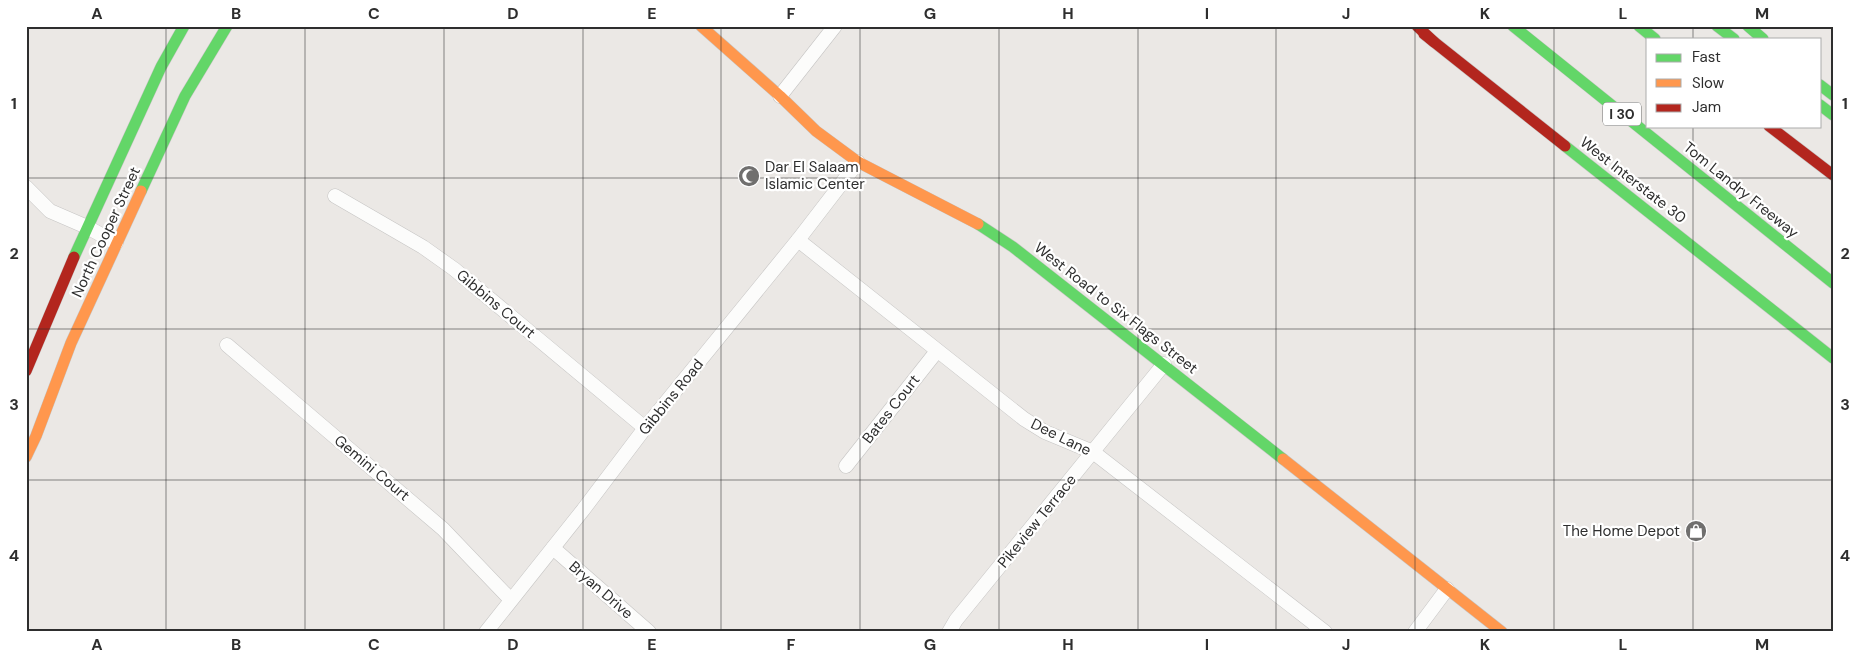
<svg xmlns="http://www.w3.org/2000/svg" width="1859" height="658" viewBox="0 0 1859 658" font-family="'DM Sans',sans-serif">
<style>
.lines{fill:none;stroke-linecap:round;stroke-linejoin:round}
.street-casing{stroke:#c6c5c4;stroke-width:15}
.fast-casing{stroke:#c6c5c4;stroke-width:12}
.slow-casing{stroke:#c6c5c4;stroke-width:12}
.jam-casing{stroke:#c6c5c4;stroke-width:12}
.street{stroke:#fcfcfb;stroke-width:14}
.fast{stroke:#63d668;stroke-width:11}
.slow{stroke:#ff974d;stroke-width:11}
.jam{stroke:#b3261e;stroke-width:11}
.grid{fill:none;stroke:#2e2e2e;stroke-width:1;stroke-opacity:0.55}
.labels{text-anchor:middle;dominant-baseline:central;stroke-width:4.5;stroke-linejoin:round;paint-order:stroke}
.shield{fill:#fff;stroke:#6d6d6d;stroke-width:1}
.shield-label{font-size:14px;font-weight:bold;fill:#2e2e2e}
.poi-label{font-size:15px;fill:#2e2e2e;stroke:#fff;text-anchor:start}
.street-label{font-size:15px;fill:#2e2e2e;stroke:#fff}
.neatline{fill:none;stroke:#2e2e2e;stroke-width:2}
.grid-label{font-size:16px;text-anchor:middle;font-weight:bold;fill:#2e2e2e}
</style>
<rect width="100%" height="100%" fill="#ebe8e5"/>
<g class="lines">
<g class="street-casing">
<g id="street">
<polyline points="780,96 835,26"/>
<polyline points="26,187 50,211 87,227 116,243"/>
<polyline points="335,196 423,247 454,269 645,428"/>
<polyline points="798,240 1024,419 1045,432 1093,452 1325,632"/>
<polyline points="227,345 443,529 510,599"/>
<polyline points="846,466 937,351"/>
<polyline points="553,548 649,632"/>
<polyline points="486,632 583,510 645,428 798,240 858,162"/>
<polyline points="949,632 956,620 1164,364"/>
<polyline points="1415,632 1447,589"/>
</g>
</g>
<g class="fast-casing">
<g id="fast">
<polyline points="1513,26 1833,283"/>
<polyline points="1639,26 1655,39"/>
<polyline points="1717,26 1734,39"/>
<polyline points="1748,26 1763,39"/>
<polyline points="1820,85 1833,95"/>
<polyline points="1820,105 1833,115"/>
<polyline points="1565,146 1833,358"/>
<polyline points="141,191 185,96 227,26"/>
<polyline points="978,224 1013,247 1283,459"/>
<polyline points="74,257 161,67 184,26"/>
</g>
</g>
<g class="slow-casing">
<g id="slow">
<polyline points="701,26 780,96 816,131 858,162 978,224"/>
<polyline points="26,457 36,436 71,343 141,191"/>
<polyline points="1283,459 1502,632"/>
</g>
</g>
<g class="jam-casing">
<g id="jam">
<polyline points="1417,26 1434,42"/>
<polyline points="1424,34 1565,146"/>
<polyline points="1769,126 1833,175"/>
<polyline points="26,371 74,257"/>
</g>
</g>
<use href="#street" class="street"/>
<use href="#fast" class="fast"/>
<use href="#slow" class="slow"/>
<use href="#jam" class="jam"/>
</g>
<path class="grid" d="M166,26v606M305,26v606M444,26v606M583,26v606M721,26v606M860,26v606M999,26v606M1138,26v606M1276,26v606M1415,26v606M1554,26v606M1693,26v13M1693,126v506M26,178h1807M26,329h1807M26,480h1807"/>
<defs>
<g id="mosque-disc" transform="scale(1.125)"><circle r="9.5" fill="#706f6e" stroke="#fff"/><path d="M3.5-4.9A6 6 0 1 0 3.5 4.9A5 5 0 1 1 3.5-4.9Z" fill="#fff"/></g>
<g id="shop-disc" transform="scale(1.125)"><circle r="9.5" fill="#706f6e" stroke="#fff"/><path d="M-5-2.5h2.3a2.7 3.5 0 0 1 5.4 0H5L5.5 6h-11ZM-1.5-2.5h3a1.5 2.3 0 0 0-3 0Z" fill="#fff"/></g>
</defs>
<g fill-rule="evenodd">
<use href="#mosque-disc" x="749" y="176"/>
<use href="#shop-disc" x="1696" y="531"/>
</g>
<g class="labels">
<rect class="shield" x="1603" y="102.5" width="38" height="23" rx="4"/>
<g class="shield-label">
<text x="1622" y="114">I 30</text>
</g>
<g class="poi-label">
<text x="765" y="167">Dar El Salaam<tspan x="765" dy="17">Islamic Center</tspan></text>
<text x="1680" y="531" text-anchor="end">The Home Depot</text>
</g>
<g class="street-label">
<text transform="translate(1633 180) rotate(38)">West Interstate 30</text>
<text transform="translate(1741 190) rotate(39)">Tom Landry Freeway</text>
<text transform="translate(106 232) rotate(-65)">North Cooper Street</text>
<text transform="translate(496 304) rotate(40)">Gibbins Court</text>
<text transform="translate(1116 308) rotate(38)">West Road to Six Flags Street</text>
<text transform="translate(671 397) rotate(-51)">Gibbins Road</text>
<text transform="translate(891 409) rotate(-52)">Bates Court</text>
<text transform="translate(1061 437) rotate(26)">Dee Lane</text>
<text transform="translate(372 468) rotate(40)">Gemini Court</text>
<text transform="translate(1037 521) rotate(-51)">Pikeview Terrace</text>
<text transform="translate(601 590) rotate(41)">Bryan Drive</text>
</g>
</g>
<rect width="1859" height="658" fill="none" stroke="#ffffff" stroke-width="55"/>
<rect x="1646" y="38" width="175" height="90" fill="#ffffff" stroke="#ababab"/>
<rect x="1656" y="54" width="25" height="8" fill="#63d668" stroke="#ababab"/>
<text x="1692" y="62" font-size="15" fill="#2e2e2e">Fast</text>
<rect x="1656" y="79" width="25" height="8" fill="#ff974d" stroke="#ababab"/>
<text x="1692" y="88" font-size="15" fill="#2e2e2e">Slow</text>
<rect x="1656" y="104" width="25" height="8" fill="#b3261e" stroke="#ababab"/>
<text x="1692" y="112" font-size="15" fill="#2e2e2e">Jam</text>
<rect x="28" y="28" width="1804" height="602" class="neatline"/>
<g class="grid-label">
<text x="97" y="19">A</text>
<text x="236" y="19">B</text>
<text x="374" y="19">C</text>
<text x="513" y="19">D</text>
<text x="652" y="19">E</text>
<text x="791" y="19">F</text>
<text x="930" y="19">G</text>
<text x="1068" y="19">H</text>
<text x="1207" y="19">I</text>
<text x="1346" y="19">J</text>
<text x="1485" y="19">K</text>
<text x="1623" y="19">L</text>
<text x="1762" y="19">M</text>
<text x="14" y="109">1</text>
<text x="1845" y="109">1</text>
<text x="14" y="259">2</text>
<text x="1845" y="259">2</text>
<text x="14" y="410">3</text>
<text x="1845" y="410">3</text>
<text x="14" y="561">4</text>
<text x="1845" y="561">4</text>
<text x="97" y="650">A</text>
<text x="236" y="650">B</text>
<text x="374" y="650">C</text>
<text x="513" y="650">D</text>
<text x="652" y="650">E</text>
<text x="791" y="650">F</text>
<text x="930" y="650">G</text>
<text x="1068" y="650">H</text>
<text x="1207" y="650">I</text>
<text x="1346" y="650">J</text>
<text x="1485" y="650">K</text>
<text x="1623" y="650">L</text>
<text x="1762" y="650">M</text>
</g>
</svg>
